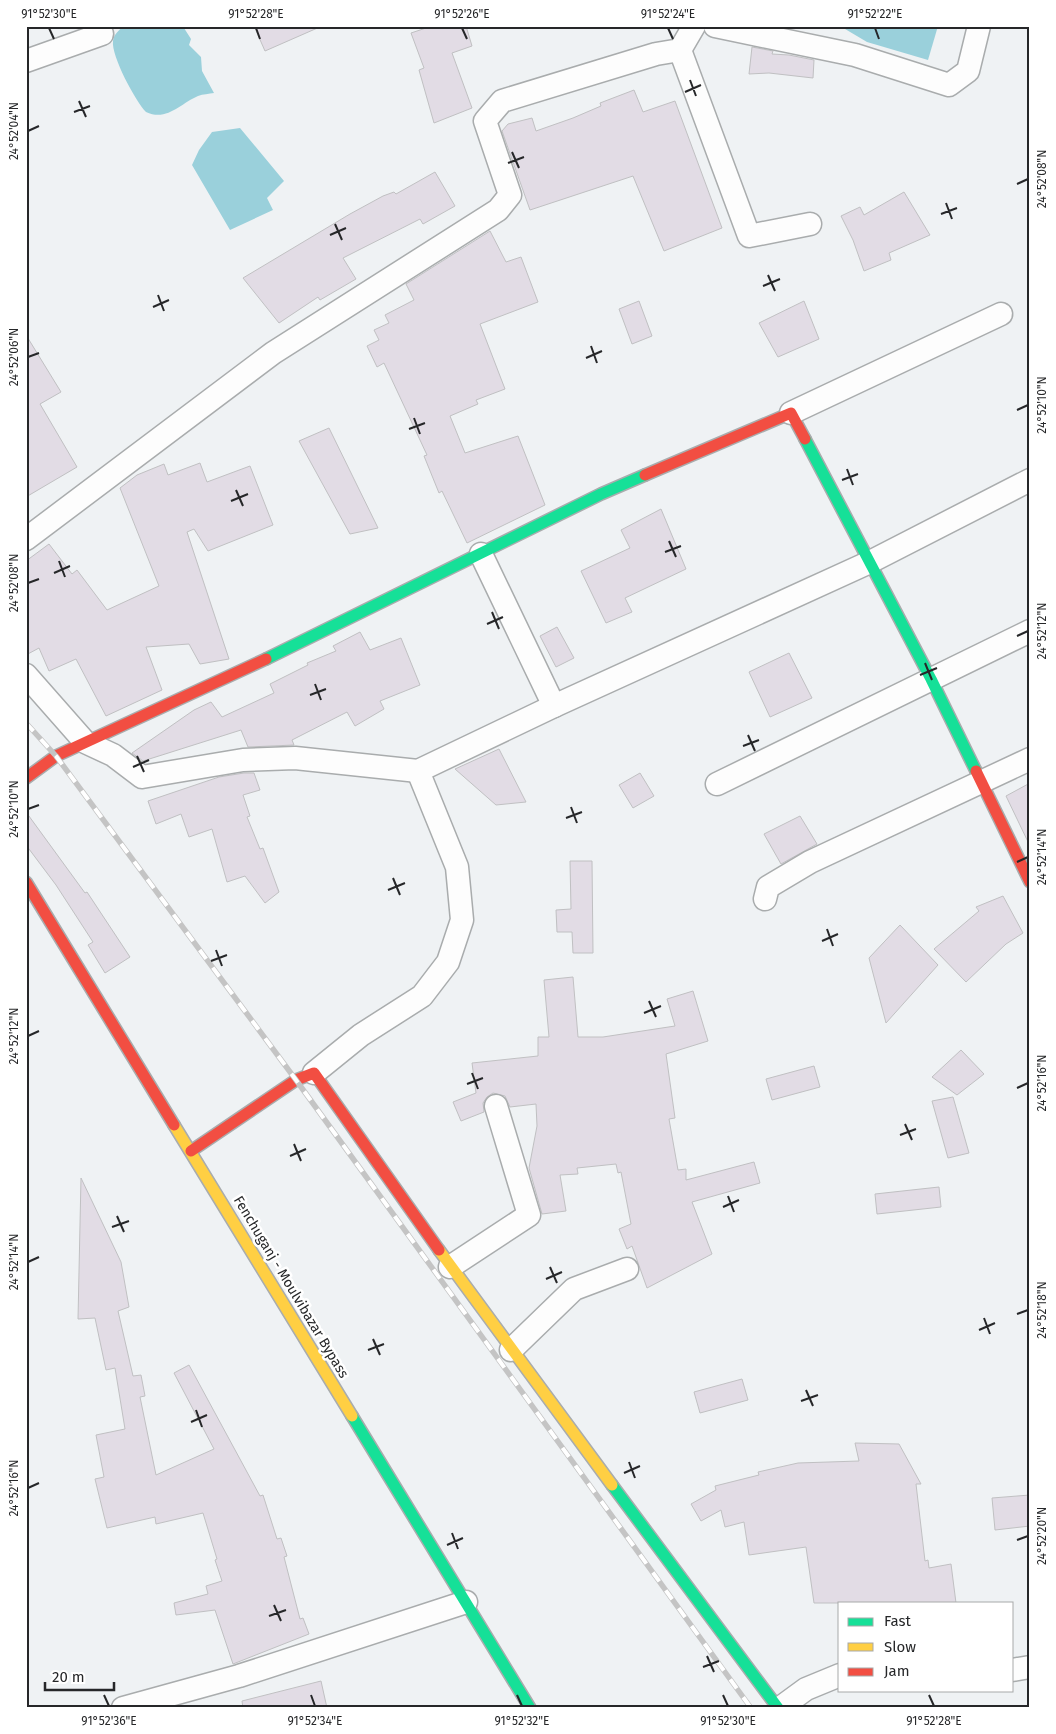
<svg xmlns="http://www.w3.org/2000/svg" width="1056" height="1734" viewBox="0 0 1056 1734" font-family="'Fira Sans',sans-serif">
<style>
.water{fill:#9ad0db}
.building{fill:#e2dce5;stroke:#c0c0c2}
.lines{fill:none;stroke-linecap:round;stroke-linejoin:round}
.street-casing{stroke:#a9acad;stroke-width:25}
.fast-casing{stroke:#a9acad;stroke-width:14}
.slow-casing{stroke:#a9acad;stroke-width:14}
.jam-casing{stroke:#a9acad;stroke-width:14}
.street{stroke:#fdfdfd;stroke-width:22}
.fast{stroke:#16e098;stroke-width:11}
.slow{stroke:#ffcf43;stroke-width:11}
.jam{stroke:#f24e42;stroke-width:11}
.rail-casing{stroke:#c4c4c4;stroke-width:5.5}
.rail{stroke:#fff;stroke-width:4;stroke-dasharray:11;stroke-linecap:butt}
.ticks{fill:none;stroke:#262729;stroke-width:2}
.labels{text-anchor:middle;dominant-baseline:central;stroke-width:5;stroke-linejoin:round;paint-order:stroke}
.street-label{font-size:14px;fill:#262729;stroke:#fff}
.neatline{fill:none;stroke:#262729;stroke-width:2}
.ticks-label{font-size:12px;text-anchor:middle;fill:#262729}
</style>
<rect width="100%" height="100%" fill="#eff2f4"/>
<g class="water">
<path d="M124,26l60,2 7,11 -2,6 12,12 1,14 12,22c-5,1 -11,1 -16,3 -17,7 -31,26 -52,16 -10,-10 -35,-56 -33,-71 1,-7 6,-11 11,-15z"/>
<polygon points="840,26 938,26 928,60 867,42"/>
<polygon points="240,128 284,181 267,198 273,210 230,230 192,165 199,150 212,132"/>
</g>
<g class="building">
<polygon points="254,26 322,26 265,51"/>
<polygon points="432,26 466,26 472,46 452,53 472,108 434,123 419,70 424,68 411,33"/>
<polygon points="752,47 773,51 772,54 789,55 814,60 813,78 769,73 749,74"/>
<polygon points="634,90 643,112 675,101 722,228 664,251 633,176 530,210 502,131 508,124 532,118 536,131 573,118 601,106 600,103"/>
<polygon points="435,172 455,206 423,224 420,219 343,258 356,279 320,300 318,297 279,323 243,278 350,214 383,196 394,192 396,194"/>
<polygon points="904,192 930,235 889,253 891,260 864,271 853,240 841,216 860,207 864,215"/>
<polygon points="490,231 506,262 521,257 538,302 480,324 505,389 476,400 478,404 450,416 465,453 518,436 545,505 467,543 442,491 439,493 424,456 427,455 384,363 377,367 367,346 379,340 374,330 389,323 385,315 414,300 406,284"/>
<polygon points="639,301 652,336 632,344 619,309"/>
<polygon points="804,301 819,339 778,357 759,323"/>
<polygon points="26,335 61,392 40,404 77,467 26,497"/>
<polygon points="329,428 378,528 350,534 299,441"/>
<polygon points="200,463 207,482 250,466 273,525 208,551 194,529 187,532 229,659 200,664 189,644 146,647 162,690 106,716 76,659 49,671 39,648 26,655 26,561 49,544 72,574 77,570 107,610 159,586 120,488 137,475 164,464 168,475"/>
<polygon points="661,509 686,569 625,598 632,612 606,623 581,571 630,548 621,530"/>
<polygon points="557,627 574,658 556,667 540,636"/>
<polygon points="360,632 370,650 401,638 420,685 380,701 384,709 355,726 347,712 292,740 294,745 248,747 241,730 143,761 132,753 194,710 211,702 222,717 274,693 270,684 308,665 307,663 336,651 333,646"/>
<polygon points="789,653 812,698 770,717 749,672"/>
<polygon points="499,749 526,802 496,805 455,769"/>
<polygon points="244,773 254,773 260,790 243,795 250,816 247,817 260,849 263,848 279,892 265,903 245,876 227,882 212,829 189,837 181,814 156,824 148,801 219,777"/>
<polygon points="640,773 654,796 633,808 619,785"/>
<polygon points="1030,783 1030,846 1006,796"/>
<polygon points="26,812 85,893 87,892 130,957 105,973 88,945 93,942 56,885 26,845"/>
<polygon points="800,816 817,844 781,864 764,834"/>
<polygon points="570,861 592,861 593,953 573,953 572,932 557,932 556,910 571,909"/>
<polygon points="1003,896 1023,933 1006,944 966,982 934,949 979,911 976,907"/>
<polygon points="900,925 938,965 886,1023 869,958"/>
<polygon points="573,977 578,1037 603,1037 675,1026 667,999 693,991 708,1041 666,1054 675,1118 669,1119 678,1170 686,1169 686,1180 754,1162 760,1183 692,1202 712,1254 647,1288 632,1246 627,1249 619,1229 631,1224 621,1172 618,1173 616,1164 577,1168 578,1174 560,1175 566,1211 542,1214 529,1168 537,1126 536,1104 510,1107 505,1096 493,1093 487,1097 483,1103 484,1112 461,1121 453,1102 476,1093 472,1063 538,1056 538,1037 549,1037 544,980"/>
<polygon points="961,1050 984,1074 957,1095 932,1077"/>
<polygon points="814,1066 820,1087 772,1100 766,1079"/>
<polygon points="953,1097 969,1153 948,1158 932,1101"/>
<polygon points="81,1178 121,1262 129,1307 118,1311 133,1376 141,1375 145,1396 140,1397 156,1475 214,1449 174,1373 189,1365 260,1496 263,1495 277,1539 281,1538 287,1556 284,1557 300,1619 303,1618 309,1634 233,1664 215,1610 176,1615 174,1603 208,1594 206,1586 222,1581 215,1560 217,1559 203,1513 156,1524 155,1517 107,1528 95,1479 104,1477 96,1435 125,1429 115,1368 106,1370 95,1318 78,1319"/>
<polygon points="939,1187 941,1207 877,1214 875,1194"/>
<polygon points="742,1379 748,1400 700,1413 694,1392"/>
<polygon points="855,1443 899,1444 921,1484 916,1484 925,1561 928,1560 929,1568 951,1564 956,1603 814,1603 806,1547 749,1555 744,1522 725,1527 721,1510 701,1521 691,1504 716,1490 715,1486 759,1475 758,1472 798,1463 859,1461"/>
<polygon points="1030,1495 1030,1526 995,1530 992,1498"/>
<polygon points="321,1681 327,1708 243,1708 242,1701"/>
</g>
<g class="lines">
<g class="street-casing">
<g id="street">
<polyline points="715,26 855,55 949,85 968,71 979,26"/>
<polyline points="680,50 749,236 810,224"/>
<polyline points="26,61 102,34"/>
<polyline points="791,413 1001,314"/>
<polyline points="26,539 273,353 498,210 510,195 485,121 502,101 656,54 680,50 694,26"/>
<polyline points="481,554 554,706"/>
<polyline points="26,675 85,742 113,755 142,777 243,760 295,758 418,771 554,706 870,562 1030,480"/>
<polyline points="717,784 1030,631"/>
<polyline points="765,899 768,887 810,862 1030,759"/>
<polyline points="314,1073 361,1035 422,996 448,962 462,920 457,867 418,771"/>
<polyline points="450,1267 529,1215 496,1106"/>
<polyline points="511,1350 574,1289 627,1269"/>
<polyline points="1012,1670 1030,1667"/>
<polyline points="123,1708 239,1676 466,1602"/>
<polyline points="780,1708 806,1689 840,1675"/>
</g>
</g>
<g class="fast-casing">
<g id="fast">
<polyline points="805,439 931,679 976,771"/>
<polyline points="266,659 601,494 645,475"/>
<polyline points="352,1416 530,1708"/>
<polyline points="612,1485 778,1708"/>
</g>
</g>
<g class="slow-casing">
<g id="slow">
<polyline points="174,1125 352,1416"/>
<polyline points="439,1250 612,1485"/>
</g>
</g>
<g class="jam-casing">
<g id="jam">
<polyline points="645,475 791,413 805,439"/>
<polyline points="976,771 1030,882"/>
<polyline points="26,778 56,756 266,659"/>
<polyline points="26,882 174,1125"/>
<polyline points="191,1151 296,1080 314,1073 439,1250"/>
</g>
</g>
<use href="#street" class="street"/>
<use href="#fast" class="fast"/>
<use href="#slow" class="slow"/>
<use href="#jam" class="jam"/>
<g class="rail-casing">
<polyline id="rail" points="26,723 56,756 296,1080 751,1708"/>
</g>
<use href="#rail" class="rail"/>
</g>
<path class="ticks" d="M49,28l5,11M256,28l4,11M462,28l5,11M668,28l5,11M875,28l4,11M690,80l6,16M685,92l16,-7M79,101l7,16M74,112l16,-6M28,131l11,-5M512,152l7,16M508,163l16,-6M1017,184l11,-5M946,203l6,16M941,214l16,-6M335,224l7,16M330,235l16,-7M768,275l7,16M763,286l17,-7M158,295l6,16M153,307l16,-7M591,346l6,17M28,357l11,-4M586,358l16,-7M1017,410l11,-5M414,418l6,16M409,429l16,-6M847,469l6,16M842,480l16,-6M236,490l7,16M231,501l17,-7M669,541l7,16M665,552l16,-6M59,561l6,16M54,573l16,-7M28,583l11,-4M492,612l7,17M487,624l16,-7M1017,636l11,-5M925,663l7,17M920,675l17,-7M315,684l6,16M310,695l16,-6M748,735l7,16M743,746l16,-6M137,756l7,16M133,767l16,-7M571,807l6,16M28,809l11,-4M566,818l16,-6M1017,862l11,-5M393,878l7,17M388,890l17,-7M827,929l6,17M822,941l16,-7M216,950l6,16M211,961l16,-6M649,1001l7,16M644,1013l17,-7M28,1036l11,-5M472,1073l6,16M467,1084l16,-6M1017,1088l11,-5M905,1124l7,16M900,1135l16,-6M294,1144l7,17M290,1156l16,-7M728,1196l6,16M723,1207l16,-7M117,1216l7,16M112,1227l17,-6M28,1262l11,-5M550,1267l7,16M546,1279l16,-7M1017,1314l11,-4M984,1318l6,16M979,1330l16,-7M373,1339l7,16M368,1350l16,-6M806,1390l7,16M801,1401l17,-6M196,1410l6,17M191,1422l16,-7M629,1462l6,16M624,1473l16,-7M28,1488l11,-5M452,1533l6,16M1017,1540l11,-4M447,1545l16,-7M274,1605l7,16M269,1616l17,-6M707,1656l7,16M703,1667l16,-6M104,1695l5,11M311,1695l4,11M517,1695l5,11M723,1695l5,11M929,1695l5,11"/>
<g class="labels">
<g class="street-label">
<text transform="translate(291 1287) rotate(59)">Fenchuganj - Moulvibazar Bypass</text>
</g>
</g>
<rect width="1056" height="1734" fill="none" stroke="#ffffff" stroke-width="55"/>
<rect x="838" y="1602" width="175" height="90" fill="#ffffff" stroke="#a8a9a9"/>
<rect x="848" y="1618" width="25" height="8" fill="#16e098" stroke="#a8a9a9"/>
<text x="884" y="1626" font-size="15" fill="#262729">Fast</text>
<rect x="848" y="1643" width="25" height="8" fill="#ffcf43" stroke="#a8a9a9"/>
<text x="884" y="1652" font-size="15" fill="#262729">Slow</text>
<rect x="848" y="1668" width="25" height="8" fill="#f24e42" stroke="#a8a9a9"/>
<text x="884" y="1676" font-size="15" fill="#262729">Jam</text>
<path d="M45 1682v8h69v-8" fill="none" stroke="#262729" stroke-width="2.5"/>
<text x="52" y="1682" font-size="15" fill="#262729" stroke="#ffffff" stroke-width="4" paint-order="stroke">20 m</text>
<rect x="28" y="28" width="1000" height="1678" class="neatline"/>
<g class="ticks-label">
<text x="49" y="18">91°52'30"E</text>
<text x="256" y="18">91°52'28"E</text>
<text x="462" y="18">91°52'26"E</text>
<text x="668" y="18">91°52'24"E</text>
<text x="875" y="18">91°52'22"E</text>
<text transform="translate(14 131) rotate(-90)" y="4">24°52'04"N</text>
<text transform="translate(1042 179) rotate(-90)" y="4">24°52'08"N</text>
<text transform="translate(14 357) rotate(-90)" y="4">24°52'06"N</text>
<text transform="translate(1042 405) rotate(-90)" y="4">24°52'10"N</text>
<text transform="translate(14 583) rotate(-90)" y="4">24°52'08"N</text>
<text transform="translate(1042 631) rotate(-90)" y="4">24°52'12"N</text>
<text transform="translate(14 809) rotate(-90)" y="4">24°52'10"N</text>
<text transform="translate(1042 857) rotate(-90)" y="4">24°52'14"N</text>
<text transform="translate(14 1036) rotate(-90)" y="4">24°52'12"N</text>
<text transform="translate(1042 1083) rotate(-90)" y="4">24°52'16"N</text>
<text transform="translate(14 1262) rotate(-90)" y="4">24°52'14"N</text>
<text transform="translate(1042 1310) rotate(-90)" y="4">24°52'18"N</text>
<text transform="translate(14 1488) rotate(-90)" y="4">24°52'16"N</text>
<text transform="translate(1042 1536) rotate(-90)" y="4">24°52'20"N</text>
<text x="109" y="1725">91°52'36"E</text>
<text x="315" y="1725">91°52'34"E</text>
<text x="522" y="1725">91°52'32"E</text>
<text x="728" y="1725">91°52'30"E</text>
<text x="934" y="1725">91°52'28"E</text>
</g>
</svg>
